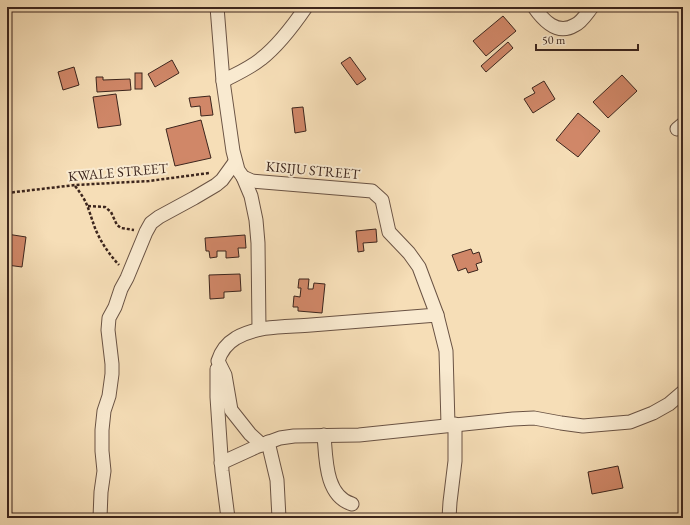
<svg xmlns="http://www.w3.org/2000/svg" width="690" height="525" viewBox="0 0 690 525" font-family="'EB Garamond',serif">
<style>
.building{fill:#d08768;stroke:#3c251d}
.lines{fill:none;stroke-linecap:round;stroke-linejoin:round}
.minor-casing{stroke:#6a5344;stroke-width:15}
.path{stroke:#3c251d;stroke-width:2.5;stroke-dasharray:3 2;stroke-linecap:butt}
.minor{stroke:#f9ead0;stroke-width:13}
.labels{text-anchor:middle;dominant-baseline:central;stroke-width:4;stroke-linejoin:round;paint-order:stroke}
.street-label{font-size:14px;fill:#3c251d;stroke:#f9ead0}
</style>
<rect width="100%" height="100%" fill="#f6deb7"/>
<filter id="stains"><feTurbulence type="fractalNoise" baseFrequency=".005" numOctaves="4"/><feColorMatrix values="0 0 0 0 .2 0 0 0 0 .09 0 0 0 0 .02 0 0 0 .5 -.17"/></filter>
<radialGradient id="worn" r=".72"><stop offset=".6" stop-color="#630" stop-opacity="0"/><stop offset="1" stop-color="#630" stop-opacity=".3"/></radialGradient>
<g class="building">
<polygon points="503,16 516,31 486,56 473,41"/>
<polygon points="508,42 513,48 486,72 481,66"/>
<polygon points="350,57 366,79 357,85 341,63"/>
<polygon points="172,60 179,73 155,87 148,74"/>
<polygon points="74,67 79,85 63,90 58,72"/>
<rect x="135" y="73" width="7" height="16"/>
<polygon points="622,75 637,91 608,118 593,102"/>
<polygon points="96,77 103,77 103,80 130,79 131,90 97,92"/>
<polygon points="544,81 555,99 533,113 524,99 535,93 532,88"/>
<polygon points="116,94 121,125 98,128 93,97"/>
<polygon points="210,96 213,115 201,116 200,106 191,107 189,98"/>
<polygon points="303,107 306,131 295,133 292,108"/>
<polygon points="578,113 600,131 578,157 556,140"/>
<polygon points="201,120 211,158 175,166 166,129"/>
<polygon points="376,229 377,242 363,243 364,251 358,252 356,231"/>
<polygon points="7,234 26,237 22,267 7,265"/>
<polygon points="245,235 246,248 238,248 239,257 226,258 226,251 217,251 217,257 210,258 209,251 206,251 205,238"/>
<polygon points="471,249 473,254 479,252 482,262 476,264 478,270 468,273 466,268 458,271 452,255"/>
<polygon points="240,274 241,291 224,292 224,298 210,299 209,275"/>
<polygon points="299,279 309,279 308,289 313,289 314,283 325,284 322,313 298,311 298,307 293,307 294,296 300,297 301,288 298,288"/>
<polygon points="618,466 623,488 592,494 588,472"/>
</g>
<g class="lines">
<g class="minor-casing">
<g id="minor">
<polyline points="217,7 223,81 233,151 238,170 243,177 252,181 372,191 382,200 389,232 409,253 419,267 437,315 446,351 448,425"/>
<path d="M534,7c9,13 23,29 41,18 7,-3 12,-12 17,-18"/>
<path d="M223,81c13,-7 27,-13 38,-22 18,-14 32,-33 45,-52"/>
<polyline points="677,129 683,124"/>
<polyline points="243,177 251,196 256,220 258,243 259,329"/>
<polyline points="217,369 217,397 222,471 228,518"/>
<path d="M324,435c2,23 1,61 28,69"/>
<polyline points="268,442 277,480 279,518"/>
<path d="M262,445l-12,-11 -19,-24 -6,-35 -7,-14c3,-10 8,-17 18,-23 23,-13 50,-11 75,-13 42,-3 84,-7 126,-10"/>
<polyline points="221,463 256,447 280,438 294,436 359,435 513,419 534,418 561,423 583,426 630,422 653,413 669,404 683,392"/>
<polyline points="100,518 101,492 104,471 102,451 102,430 104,411 109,396 112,374 112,364 108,330 109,318 115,307 121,289 127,278 146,232 151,223 159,217 194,198 216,185 222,180 235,162"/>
<polyline points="449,518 450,502 455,461 455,424"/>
</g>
</g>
<g class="path">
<path d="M75,186c13,16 13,23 20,42 5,13 14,26 24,37"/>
<polyline points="7,193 75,185 149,181 209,173"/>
<polyline points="88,206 105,207 111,212 117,225 121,228 134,230"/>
</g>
<use href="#minor" class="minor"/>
</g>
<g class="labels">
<g class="street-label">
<text transform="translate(313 170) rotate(5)">KISIJU STREET</text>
<text transform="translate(118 172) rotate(-5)">KWALE STREET</text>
</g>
</g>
<rect width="690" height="525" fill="none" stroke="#f6deb7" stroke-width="24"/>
<rect x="8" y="8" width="674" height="509" fill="none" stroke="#3c251d" stroke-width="2"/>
<rect x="12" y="12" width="666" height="501" fill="none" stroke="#3c251d"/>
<path d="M536 44v6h102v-6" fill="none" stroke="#3c251d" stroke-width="2"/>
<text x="542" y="44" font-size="12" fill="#3c251d" stroke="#f9ead0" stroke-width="3" paint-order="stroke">50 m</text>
<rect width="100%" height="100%" filter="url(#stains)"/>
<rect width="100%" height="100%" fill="url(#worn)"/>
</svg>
